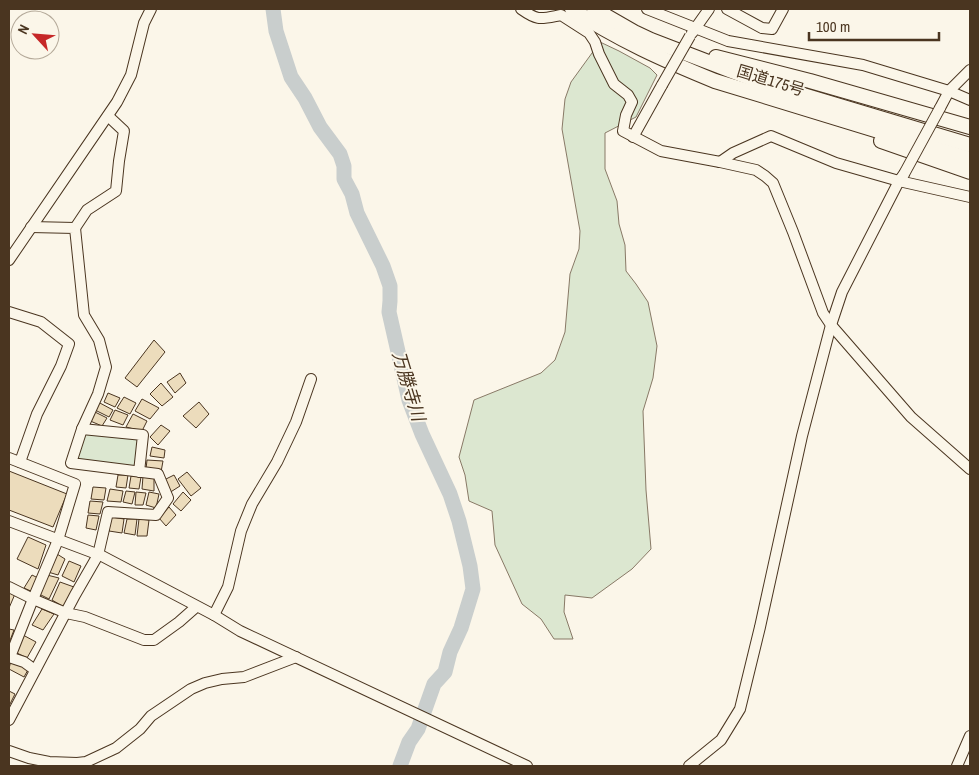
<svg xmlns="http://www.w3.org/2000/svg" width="979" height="775" viewBox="0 0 979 775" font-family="'Archivo Narrow','Noto Sans JP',sans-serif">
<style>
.green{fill:#dce7d0;stroke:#887966}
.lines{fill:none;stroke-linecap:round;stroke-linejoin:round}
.river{stroke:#c9cecd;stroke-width:15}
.building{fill:#ecdcbc;stroke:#4a3520}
.minor-casing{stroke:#4a3520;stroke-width:12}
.highway-casing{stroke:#4a3520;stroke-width:16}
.minor{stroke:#fbf6e9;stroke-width:10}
.highway{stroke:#fbf6e9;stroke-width:14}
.minor-bridge-casing{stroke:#4a3520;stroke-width:12;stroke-linecap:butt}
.minor-bridge{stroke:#fbf6e9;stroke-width:10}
.labels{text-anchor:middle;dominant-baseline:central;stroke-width:4;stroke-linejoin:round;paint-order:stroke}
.street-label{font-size:16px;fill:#4a3520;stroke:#fbf6e9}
.water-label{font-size:18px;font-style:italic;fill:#4a3520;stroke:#fbf6e9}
</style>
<rect width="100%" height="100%" fill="#fbf6e9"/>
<g class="green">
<polygon points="600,42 619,51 650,68 657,75 636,117 605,133 605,169 617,201 619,224 625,245 626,271 636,284 648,302 657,346 653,378 643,411 646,490 651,549 632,569 592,598 565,595 564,612 573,639 554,639 541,619 522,604 495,545 492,511 469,501 465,475 459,457 474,400 541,373 555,360 565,332 570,274 579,249 580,231 562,129 565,99 571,82"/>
<polygon points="84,432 141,437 135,468 77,461"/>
</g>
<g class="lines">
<polyline class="river" points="273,9 276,31 291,77 305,98 320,127 340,154 344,166 344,179 352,194 357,213 383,266 390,286 390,301 389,312 409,400 422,434 450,494 459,521 470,566 473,589 461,628 450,652 445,672 434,684 418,729 409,742 400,766"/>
</g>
<g class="building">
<polygon points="154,340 165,352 137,387 125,378"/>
<polygon points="180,373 186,383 175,393 167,382"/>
<polygon points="161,383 173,397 162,406 150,394"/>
<polygon points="108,393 120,398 115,407 104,402"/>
<polygon points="124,397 136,403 130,414 117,408"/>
<polygon points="142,399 159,408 150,419 135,411"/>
<polygon points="98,402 113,410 109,417 95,410"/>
<polygon points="199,402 209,414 196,428 183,416"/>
<polygon points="115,410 128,415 123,425 110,420"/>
<polygon points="93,411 107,418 102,426 88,420"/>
<polygon points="133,414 147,421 142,431 126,427"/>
<polygon points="161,425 170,431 158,445 150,437"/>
<polygon points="152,447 165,450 164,458 150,456"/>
<polygon points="147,460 163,461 161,472 146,469"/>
<polygon points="9,471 67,494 53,527 9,510"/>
<polygon points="187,472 201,488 191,496 178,479"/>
<polygon points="118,475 128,475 126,488 116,487"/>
<polygon points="174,475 180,486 169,493 164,480"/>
<polygon points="131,476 141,477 139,489 129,488"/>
<polygon points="143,476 154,477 154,491 142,489"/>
<polygon points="93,487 106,488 104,500 91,499"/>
<polygon points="110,489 123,491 121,502 107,501"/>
<polygon points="126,491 135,492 132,504 123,502"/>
<polygon points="136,492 146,493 143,505 135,505"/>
<polygon points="149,492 159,494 156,508 146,505"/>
<polygon points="183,492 191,500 181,511 173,504"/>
<polygon points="90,501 103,502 100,514 88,513"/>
<polygon points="169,507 176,515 166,526 159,518"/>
<polygon points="88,515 99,516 96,530 86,528"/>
<polygon points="111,517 124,519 122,533 109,531"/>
<polygon points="127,519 137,519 135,535 124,533"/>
<polygon points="139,519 149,520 147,536 137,536"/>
<polygon points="28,537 46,545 38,569 17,559"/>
<polygon points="57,554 65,559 58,575 48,572"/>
<polygon points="69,561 81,566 74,582 62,576"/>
<polygon points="32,575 38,578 33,592 24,588"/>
<polygon points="47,575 59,578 49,599 39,594"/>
<polygon points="60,582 74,587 64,607 52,600"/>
<polygon points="9,593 15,594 9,608"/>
<polygon points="42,609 54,614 43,630 32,625"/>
<polygon points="9,629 14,630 9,643"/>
<polygon points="23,635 36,642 27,658 15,652"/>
<polygon points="11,660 29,668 24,677 9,669"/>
<polygon points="9,691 15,694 9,706"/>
</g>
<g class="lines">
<g class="minor-casing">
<g id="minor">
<path d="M521,9c17,12 19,10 40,6l28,18 6,9 4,12 15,30 14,11 4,7 -6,13 -3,16 38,20 59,11 36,8 9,6 8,7 20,49 30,81 8,12 80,92 59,52"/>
<polyline points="647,9 728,41 863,65 949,91 970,100"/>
<polyline points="727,9 762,28 772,29 783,9"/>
<polyline points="692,33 709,9"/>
<polyline points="940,108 949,91 970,70"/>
<polyline points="633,137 662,85"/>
<polyline points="720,162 733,153 771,136 836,163 899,181 970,197"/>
<polyline points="31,227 75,228 84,315 99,340 106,367 98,394 82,429"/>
<polyline points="75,228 87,210 116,191 119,161 124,131 108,116"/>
<polyline points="9,260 117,102 131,75 144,23 151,9"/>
<polyline points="9,312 41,322 69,344 61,366 37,414 20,462"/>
<polyline points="9,458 75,484 58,540 33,599 10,657"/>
<polyline points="9,521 102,556 214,615 240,631 527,766"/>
<polyline points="9,587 33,599 66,613 85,617 144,640 154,640 179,622 196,607"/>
<polyline points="214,615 228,587 241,531 252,504 277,462 296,422 311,379"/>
<polyline points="9,657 24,662 35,670"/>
<polyline points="9,720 75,595 98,555 108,512 156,515 168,498 158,474 71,463 82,429 143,435 139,472"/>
<polyline points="9,751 29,758 49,762 77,763 86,762 116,748 140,729 151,716 191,689 205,683 222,679 244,677 296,657"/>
<polyline points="689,766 721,740 740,709 760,627 802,436 831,325 842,292 899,181 904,174"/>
<polyline points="957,766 970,736"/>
</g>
</g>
<g class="highway-casing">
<g id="highway">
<path d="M572,9c44,30 94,52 143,72l255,78"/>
<polyline points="594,9 634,32 651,40 763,83 970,145"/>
<polyline points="716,57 810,81 970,127"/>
<polyline points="881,141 970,172"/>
</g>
</g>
<use href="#minor" class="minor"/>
<use href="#highway" class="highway"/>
<g class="minor-bridge-casing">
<g id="minor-bridge">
<polyline points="662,85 690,36"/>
<polyline points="904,174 940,108"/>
</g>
</g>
<use href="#minor-bridge" class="minor-bridge"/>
</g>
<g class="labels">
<g class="street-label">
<text transform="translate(771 80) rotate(17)">国道175号</text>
</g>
<g class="water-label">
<text transform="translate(409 386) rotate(73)">万勝寺川</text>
</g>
</g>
<rect width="979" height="775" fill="none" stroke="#4a3520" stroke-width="20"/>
<g transform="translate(35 35) rotate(296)"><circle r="24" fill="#fbf6e9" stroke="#b4a999"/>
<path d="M0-4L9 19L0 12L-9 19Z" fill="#c62828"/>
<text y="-8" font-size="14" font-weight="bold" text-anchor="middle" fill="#4a3520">N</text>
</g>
<path d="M809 32v8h130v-8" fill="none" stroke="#4a3520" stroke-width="2.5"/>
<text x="816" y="32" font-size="15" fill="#4a3520" stroke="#fbf6e9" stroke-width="4" paint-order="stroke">100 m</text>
</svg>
